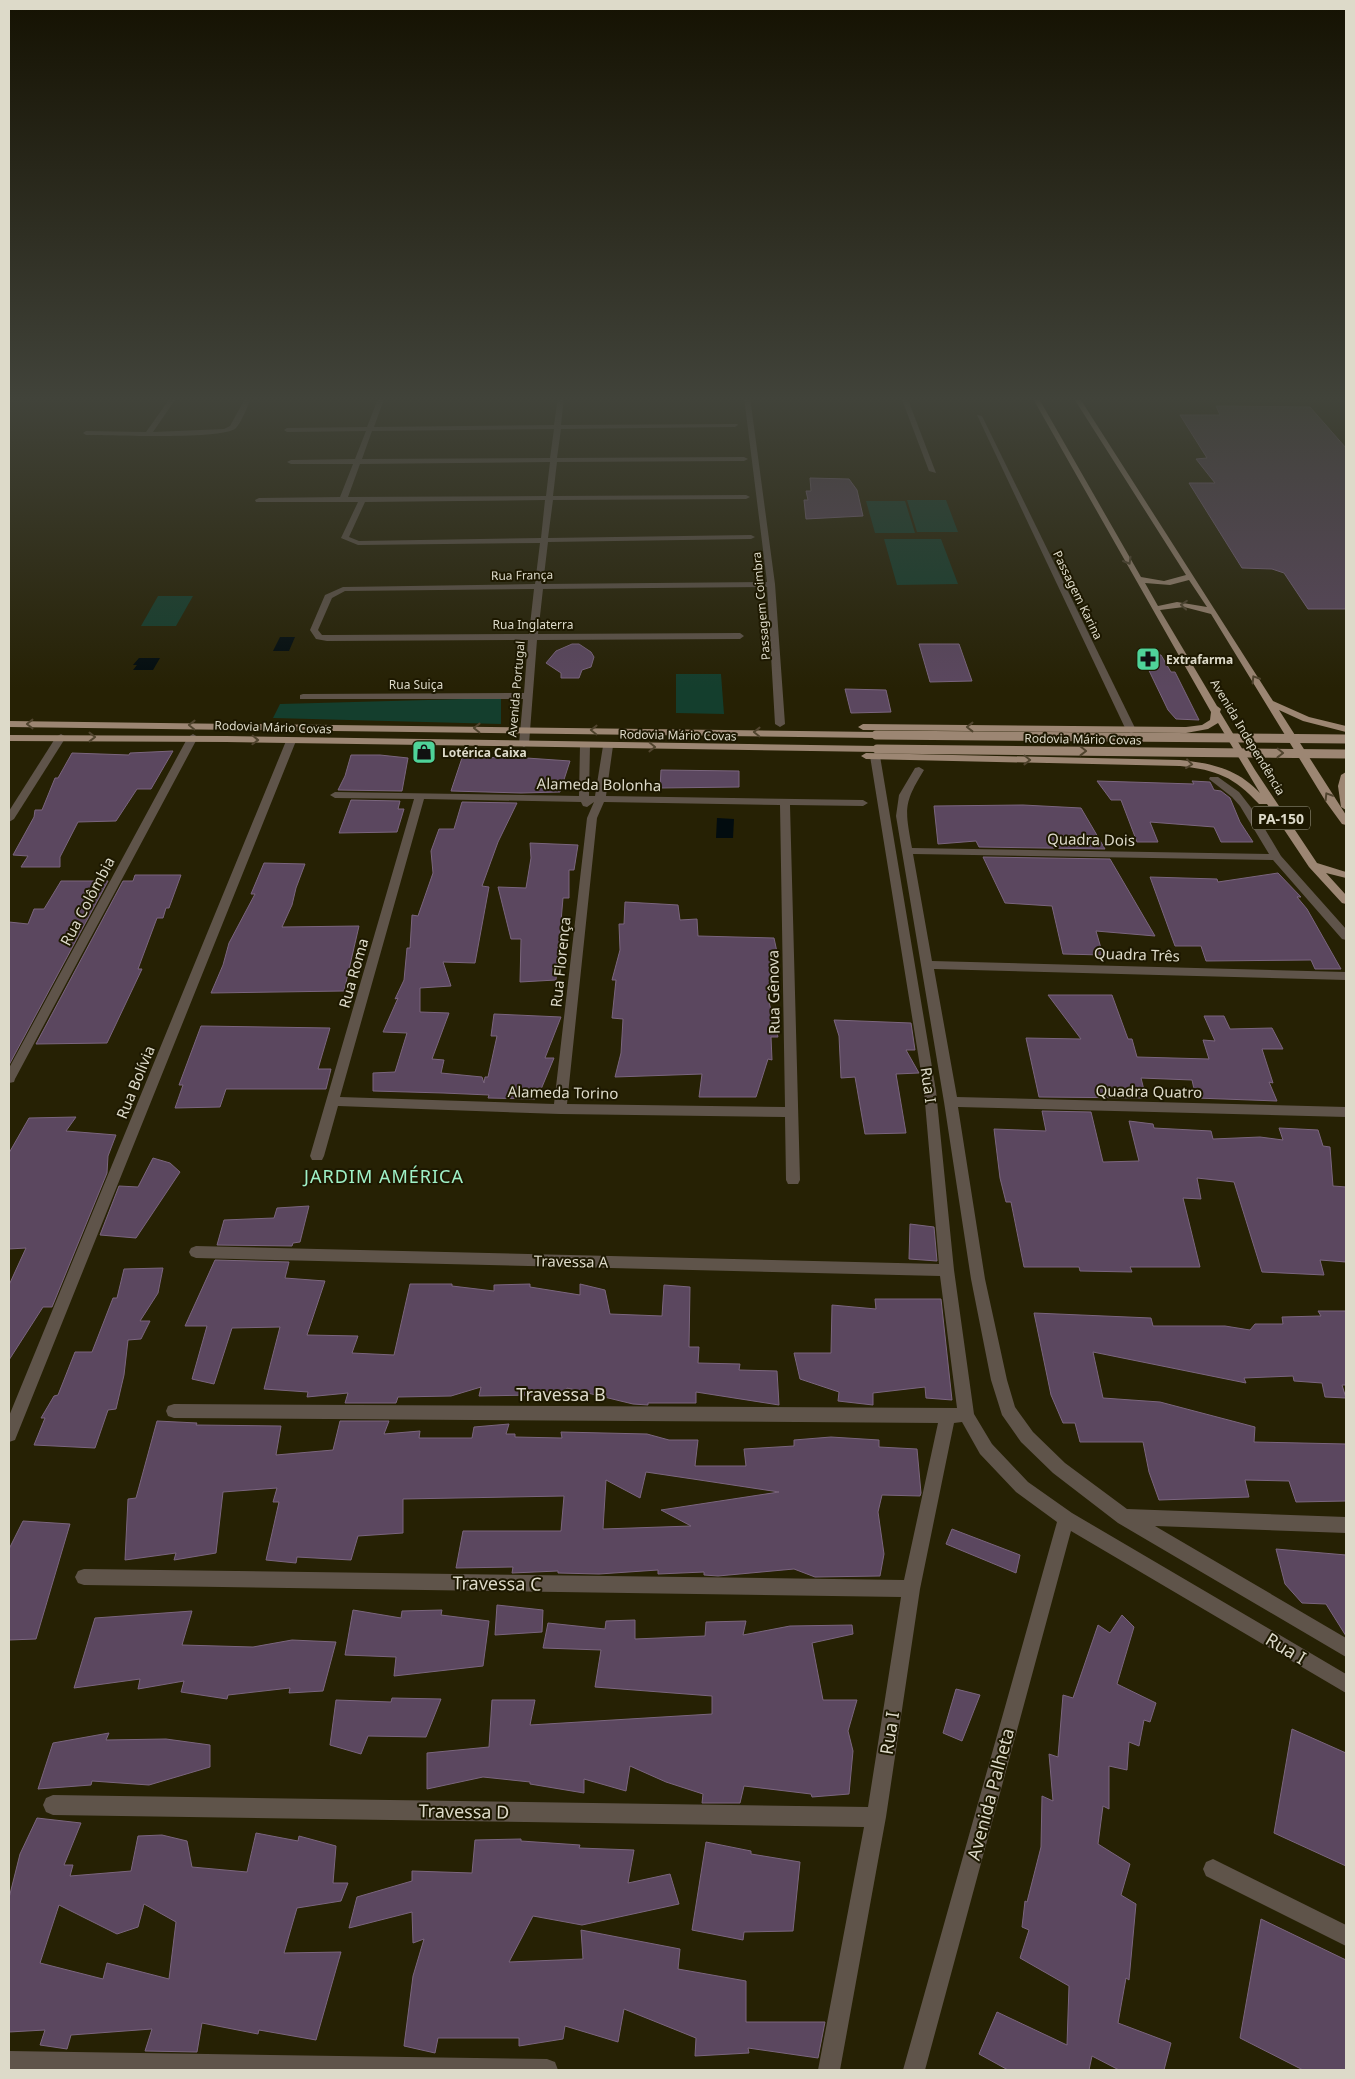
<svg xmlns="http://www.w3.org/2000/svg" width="1355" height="2079" viewBox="0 0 1355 2079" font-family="'Noto Sans',sans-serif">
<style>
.green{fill:#143e2d}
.water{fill:#020c0f}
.building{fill:#5b475f;stroke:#7a657e;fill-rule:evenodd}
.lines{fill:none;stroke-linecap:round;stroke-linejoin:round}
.minor{fill:#5f544a;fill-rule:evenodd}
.primary{fill:#9c8673;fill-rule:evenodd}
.primary-bridge{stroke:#9c8673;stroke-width:9}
.oneway{stroke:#50442e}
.labels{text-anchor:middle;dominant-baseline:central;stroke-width:4;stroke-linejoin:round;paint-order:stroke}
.far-street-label{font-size:12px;fill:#dddac9;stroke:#1d1800}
.far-poi-label{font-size:12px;font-weight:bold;fill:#dddac9;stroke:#1d1800;text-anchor:start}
.shield{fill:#1d1800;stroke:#a3a08d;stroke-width:1}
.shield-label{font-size:14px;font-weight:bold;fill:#dddac9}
.street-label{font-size:15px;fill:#dddac9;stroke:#1d1800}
.quarter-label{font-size:18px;letter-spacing:1px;fill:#9ff1c7;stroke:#1d1800}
.near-street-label{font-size:18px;fill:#dddac9;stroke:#1d1800}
</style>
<rect width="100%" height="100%" fill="#262104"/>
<g class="green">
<polygon points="907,500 946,500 958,532 917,532"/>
<polygon points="866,501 905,501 915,533 875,533"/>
<polygon points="884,539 941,539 958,584 897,585"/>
<polygon points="158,596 193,596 176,626 141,626"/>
<polygon points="676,674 721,674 724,714 676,713"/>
<polygon points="501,698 501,724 273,718 280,704"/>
</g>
<g class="water">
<polygon points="280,637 295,637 289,651 273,651"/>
<polygon points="139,658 160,658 153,670 133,670 137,665 133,665"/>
<polygon points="717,818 734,819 733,838 716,838"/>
</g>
<g class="building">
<polygon points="1216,406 1310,407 1346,448 1346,609 1308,609 1284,573 1272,569 1242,568 1189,483 1215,483 1196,459 1207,458 1180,415 1220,415"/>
<polygon points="810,478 849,479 857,490 863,516 806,519 804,500 808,500 806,491 811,491"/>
<polygon points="572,644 579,644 591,652 594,657 591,667 582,670 579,678 561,678 561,673 546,663 556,651"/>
<polygon points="919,644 959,644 972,681 930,682"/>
<polygon points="1141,654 1161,655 1171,672 1175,672 1199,720 1176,719 1168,710"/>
<polygon points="845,689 886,690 891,712 851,713"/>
<polygon points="173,751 151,789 137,789 116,821 78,822 60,857 60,867 21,867 28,856 13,855 34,817 35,810 42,810 55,778 58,778 72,753 129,755 130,753"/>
<polygon points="351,755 380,755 408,758 402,791 338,790 345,776"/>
<polygon points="463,755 478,758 512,757 570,761 560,792 521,793 451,791"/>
<polygon points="661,770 739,771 739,787 660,788"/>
<polygon points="1097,781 1194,784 1192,781 1210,782 1214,790 1221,791 1230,798 1240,822 1253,842 1221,842 1214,827 1150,822 1158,842 1137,842 1121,800 1111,800"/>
<polygon points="351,800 400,801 398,809 404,809 397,832 339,833"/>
<polygon points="462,802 517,803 498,842 482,886 489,887 475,963 443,962 451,986 420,988 420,1012 449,1013 432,1059 444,1060 441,1073 482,1077 484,1083 485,1077 488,1077 497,1036 491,1036 494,1014 561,1017 545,1058 554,1058 542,1087 535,1099 488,1098 489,1095 443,1093 373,1091 373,1073 395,1072 407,1033 383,1032 398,998 395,999 404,980 407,948 410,948 412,915 418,916 433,873 431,851 439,829 454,829"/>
<polygon points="1023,805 1081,808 1105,849 979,847 976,841 938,844 934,806"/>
<polygon points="530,843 578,845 574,870 569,870 569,898 563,898 556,980 520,982 521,939 511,939 498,887 526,888 531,858"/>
<polygon points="983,857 1110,859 1155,936 1096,931 1103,955 1063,954 1052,906 1005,903"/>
<polygon points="264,863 305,864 296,888 292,905 282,927 359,926 344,991 211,993 223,965 229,943 255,894 251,894"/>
<polygon points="1278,873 1301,897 1297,897 1307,909 1341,969 1315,969 1311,960 1206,961 1201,946 1175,946 1150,877 1217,879 1218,882"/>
<polygon points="135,875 181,875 169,908 166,908 163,918 157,918 138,969 142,969 107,1043 36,1044 123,881 133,881"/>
<polygon points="61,881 108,881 9,1065 9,922 28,924 34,909 44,909"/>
<polygon points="625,902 678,905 680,920 697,919 698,936 774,938 777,952 769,1002 778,1037 771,1037 772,1060 768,1059 756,1097 699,1097 702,1074 615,1077 621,1053 623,1019 612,1018 616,980 612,980 620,950 619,924 624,924"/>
<polygon points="1048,995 1112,995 1128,1039 1132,1039 1137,1057 1209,1059 1203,1040 1215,1041 1204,1016 1224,1016 1230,1029 1272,1028 1283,1049 1262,1049 1273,1083 1269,1082 1277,1101 1196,1098 1192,1080 1141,1078 1146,1098 1039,1097 1026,1038 1081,1039"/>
<polygon points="834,1020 911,1023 915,1050 906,1050 919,1073 896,1074 906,1133 865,1134 855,1077 841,1078 839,1036"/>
<polygon points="201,1026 330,1028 318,1069 331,1069 326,1089 226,1089 220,1107 175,1108 183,1085 179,1085"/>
<polygon points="1042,1111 1091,1112 1103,1162 1139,1161 1129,1121 1153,1124 1154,1128 1211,1131 1213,1139 1260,1137 1283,1140 1279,1128 1318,1130 1323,1146 1330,1147 1333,1186 1346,1187 1346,1262 1320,1260 1324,1275 1262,1272 1234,1182 1197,1178 1201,1199 1183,1198 1200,1267 1130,1267 1132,1272 1080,1271 1079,1267 1024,1267 1011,1202 1006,1202 1000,1178 994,1129 1046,1131"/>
<polygon points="76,1117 66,1131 116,1135 108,1156 107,1173 52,1307 43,1307 9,1360 9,1285 26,1248 9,1249 9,1153 29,1118"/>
<polygon points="153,1158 170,1163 180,1172 136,1238 100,1235 119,1186 138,1187"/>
<polygon points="309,1206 300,1242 293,1243 292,1246 217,1245 224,1220 274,1218 277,1208"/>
<polygon points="910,1224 934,1227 937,1261 909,1259"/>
<polygon points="215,1260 289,1262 285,1278 325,1281 307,1335 358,1336 352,1353 394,1355 410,1284 452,1284 452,1286 494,1291 494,1285 530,1284 530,1287 580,1295 580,1284 605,1290 610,1314 662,1316 664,1285 690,1287 689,1347 699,1347 698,1363 740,1364 739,1370 777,1371 779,1405 696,1392 696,1403 648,1403 648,1405 633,1404 567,1388 566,1399 533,1397 533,1395 479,1396 481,1387 451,1396 398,1397 396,1403 345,1403 348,1393 307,1397 308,1392 264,1389 280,1327 232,1328 214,1384 192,1379 207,1326 185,1326"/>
<polygon points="163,1268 158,1293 140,1321 150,1321 141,1339 128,1340 124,1375 116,1409 108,1410 95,1448 34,1445 45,1418 41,1418 54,1396 58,1395 75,1352 92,1352 113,1298 117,1298 124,1269"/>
<polygon points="875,1299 941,1299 952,1400 926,1398 925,1387 873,1393 873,1405 838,1401 839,1392 800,1379 794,1353 831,1353 832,1305 876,1309"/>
<polygon points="1318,1311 1346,1311 1346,1385 1342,1385 1346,1398 1325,1397 1322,1383 1294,1381 1293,1376 1244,1378 1246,1383 1093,1352 1103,1398 1160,1402 1255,1427 1254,1442 1346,1444 1346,1501 1296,1502 1289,1481 1245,1480 1249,1497 1159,1500 1149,1472 1143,1442 1080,1442 1075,1423 1063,1423 1051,1395 1034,1313 1151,1318 1153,1326 1225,1326 1250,1330 1255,1324 1283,1324 1282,1317 1321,1316"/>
<path d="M157,1421l40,2 -1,2 85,1 -5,29 57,-5 7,-29h49l-5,13 36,-3 -1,7h53l2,-11 35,-3 -3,10h9v3l47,1 -1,-6 86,2 22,6h29l-3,26h51l-2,-17 50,-3v-6l37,-3 48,3v7l38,2 4,44 -1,3 -38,-1 -4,17 6,42 -4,22 -65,1 -21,-8 -76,7 -14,-1v-3l-46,2v-4l-59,4 -41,-1v-2l-46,2 1,-6 -57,1 7,-37h98l3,-35 -161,3v34l-45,3 -7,24 -54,-3 -1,6 -30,-3 13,-58h-6l4,-14 -54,4 -7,61 -42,7 2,-7 -51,7 3,-61 8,-1zM646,1472l47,7 86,13 -118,18 30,16 -88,3 3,-49 34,18z"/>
<polygon points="23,1521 70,1524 36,1639 9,1640 9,1549"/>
<polygon points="952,1529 1020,1555 1016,1573 946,1544"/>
<polygon points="1276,1549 1346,1555 1346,1636 1326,1604 1302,1603 1285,1584"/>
<polygon points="497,1605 543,1610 542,1632 495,1635"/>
<polygon points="353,1610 401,1618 402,1611 442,1610 441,1615 489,1621 483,1666 394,1676 396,1657 345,1655"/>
<polygon points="192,1611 182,1645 253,1647 292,1640 336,1642 323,1691 289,1693 290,1688 228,1695 227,1699 181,1692 184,1681 138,1689 140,1679 74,1688 95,1618"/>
<polygon points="1122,1615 1134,1627 1117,1684 1156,1703 1150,1722 1144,1720 1139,1746 1129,1742 1127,1770 1109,1766 1109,1809 1103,1806 1098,1844 1130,1864 1121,1895 1136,1904 1129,1980 1126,1978 1118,2023 1171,2043 1164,2070 1119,2070 1092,2056 1089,2070 1008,2070 979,2054 997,2012 1067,2045 1069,1986 1020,1958 1029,1930 1022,1927 1025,1901 1027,1902 1041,1847 1042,1796 1053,1801 1049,1754 1058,1757 1063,1695 1073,1698 1098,1625 1110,1633"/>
<polygon points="635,1620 635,1639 705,1636 706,1622 746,1621 743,1635 790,1626 852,1625 853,1634 812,1643 823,1700 857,1700 848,1731 853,1751 849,1794 812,1797 811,1794 744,1786 740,1803 702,1803 703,1794 666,1782 630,1766 626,1791 584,1779 584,1793 530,1784 530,1782 483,1777 427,1789 427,1753 489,1747 492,1700 535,1700 530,1725 712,1714 712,1696 595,1687 601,1650 543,1648 548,1623 605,1629 606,1621"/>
<polygon points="956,1689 980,1695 962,1741 943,1733"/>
<polygon points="392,1698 441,1699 426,1737 368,1736 361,1754 330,1745 336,1700 391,1702"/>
<polygon points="1292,1729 1346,1753 1346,1866 1274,1833"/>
<polygon points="109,1733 106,1740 166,1739 210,1745 210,1767 149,1785 92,1781 91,1785 38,1789 53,1743"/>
<path d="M37,1818l44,5 -17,42h9l-3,11 61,-5 7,-35 24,-1 25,6 5,26 55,5 9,-39 42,8 1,-5 37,10 -3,37h15l-7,18 -44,7 -13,45 57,-1 -25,88 -57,-10 -1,4 -56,-11 -5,29 -52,-1 7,-22 -81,6 -4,14 -27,-4 5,-15 -36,2v-134l11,-44zM144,1904l32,18 -7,57 -62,-16 -4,16 -63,-16 19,-58 58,29 21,-7z"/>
<polygon points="521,1839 521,1841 580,1845 579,1848 634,1850 628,1883 670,1874 679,1904 582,1925 533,1916 509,1962 583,1959 581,1930 680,1949 678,1969 746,1981 746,2022 825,2022 818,2058 748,2048 749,2053 695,2056 696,2038 624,2009 618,2042 565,2026 563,2039 519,2046 519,2038 438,2038 435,2053 404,2046 413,1976 424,1939 413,1943 412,1912 349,1928 357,1897 412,1881 412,1871 472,1873 475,1840"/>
<polygon points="706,1842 751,1851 751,1854 800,1862 793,1931 744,1932 743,1940 692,1930"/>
<polygon points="1261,1919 1346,1960 1346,2070 1303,2070 1240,2038"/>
</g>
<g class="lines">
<g class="minor">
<polygon points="9,397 14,397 9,401"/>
<path d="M171,397h6l-24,35 71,-3 6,-3 16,-29h6c-5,9 -9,23 -16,31 -12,12 -127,7 -150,7l-3,-2 3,-2 60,1z"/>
<path d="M294,397h131l-3,2h-38l-10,28 180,-2 4,-28h6l-3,28 176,-1 1,1 -3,2 -174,2 -4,29 187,-1 4,2 -4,2 -187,1 -4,34 193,-1 4,2 -4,2 -193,1 -5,38 203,-3 4,2 -4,2 -203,3 -5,42 224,-2 -23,-185h6l25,187 10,140 -5,3 -5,-3 -8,-137 -224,2 -5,45 202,-1 4,3 -4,3 -203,1 -8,104 -5,3 -5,-3 4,-45h-223v-4l3,-1 221,-1 4,-53 -201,1 -11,-2 -6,-9 15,-35 18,-8 192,-3 5,-41 -182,2 -17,-7 17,-36h-102l-1,-2 4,-2 81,-1 13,-33h-62l-4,-2 4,-2 64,-1 11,-28 -79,1 -3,-2 3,-2 80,-1 11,-28 -81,1zM554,429l-4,29 -188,1 10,-28zM550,462l-4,34 -198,1 12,-33zM545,500l-4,38 -182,3 -10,-4 16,-35zM534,589l-5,45 -202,1h-5l-4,-5 14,-32 13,-7z"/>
<polygon points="901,397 907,397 936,473 929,471"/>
<polygon points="977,415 982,416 1136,730 1134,732 1131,733 1126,730"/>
<polygon points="61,734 66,737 14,819 9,822 9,811 56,737"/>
<polygon points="193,734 198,737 15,1079 14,1082 9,1083 9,1068 188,737"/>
<polygon points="291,738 296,741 17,1435 15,1440 9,1442 9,1416 286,741"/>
<path d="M585,742l5,3 -1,51h6l8,-50 5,-3 5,3 -7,50 257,4 5,3 -5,3 -73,-1 10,375 -2,4h-10l-2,-4 -1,-63 -225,-3 -222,-8 -14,50 -2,4h-10l-2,-4 104,-357 -79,-1 -5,-3 5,-3 244,4 1,-51zM424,799l157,3 2,4 4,1 7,-5 -7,16 -33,286 -214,-7zM604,802l176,3 5,302 -218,-3 30,-286z"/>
<polygon points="875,753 880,756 936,1091 954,1270 974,1414 992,1444 1028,1482 1072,1513 1346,1674 1346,1693 1071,1531 925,2070 903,2070 1057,1522 1016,1492 980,1454 962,1422 954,1423 920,1589 886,1817 840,2070 818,2070 864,1827 53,1815 46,1812 43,1805 46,1798 53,1795 868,1807 901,1597 84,1585 78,1583 75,1577 78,1571 84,1569 904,1580 938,1423 174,1418 168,1416 166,1411 168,1406 174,1404 957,1408 940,1276 196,1258 191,1256 189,1252 191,1248 196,1246 939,1264 924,1091 870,756"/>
<path d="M919,767l5,3c-21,34 -19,39 -12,78l357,6 -29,-48 -8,-9 -23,-18 1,-2h8l21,15 17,22 25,42 65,73v11l-4,-1 -69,-79 -360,-6 19,107 414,11v8l-412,-11 23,128 389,10v10l-388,-10 27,172 22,101 8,27 18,25 32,31 62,46 219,8v16l-191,-7 191,112v19l-228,-134 -65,-50 -32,-31 -19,-27 -11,-35 -20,-101 -27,-177 -48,-286 3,-21 16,-27z"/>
<polygon points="1213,1859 1346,1925 1346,1946 1206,1876 1203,1869 1206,1862"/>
<polygon points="9,2051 547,2059 555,2062 558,2070 9,2070"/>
</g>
<g class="primary">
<path d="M1032,397h6l103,180 23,4 22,-6 -113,-178h6l194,304 36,16 37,9v6l-43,-11 -24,-11 67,105v10l-4,-1 -16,-22 -115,-188 -27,-7 -24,3 57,96 4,3 -1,3 35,58 62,93 29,9v6l-20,-5 20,22v9l-4,-1 -33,-36 -42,-63h-8c-25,-27 -42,-34 -79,-38l-314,-7 -5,-3 5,-3 314,7c31,3 58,9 80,33l-42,-70 -10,6 -22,4 -323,-3 -5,-3 5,-3 323,3 16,-2 8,-5 1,-8zM1189,580l18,27 -30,-5 -19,4 -13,-23 25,2z"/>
<polygon points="9,721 876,732 881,735 876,738 9,727"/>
<polygon points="9,735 226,736 877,746 882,749 877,752 226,742 9,741"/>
<polygon points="1346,772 1346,810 1341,807 1338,786 1341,775"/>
</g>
<g class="primary-bridge">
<polyline points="876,735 1346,739"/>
<polyline points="877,749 1346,754"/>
</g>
</g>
<defs><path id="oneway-chevron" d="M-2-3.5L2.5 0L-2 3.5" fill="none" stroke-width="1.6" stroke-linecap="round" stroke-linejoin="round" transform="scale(1.25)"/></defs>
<g class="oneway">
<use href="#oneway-chevron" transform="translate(1128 561) rotate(60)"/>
<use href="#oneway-chevron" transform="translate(1184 605) rotate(-175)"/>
<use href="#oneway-chevron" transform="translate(1255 679) rotate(-122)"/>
<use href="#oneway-chevron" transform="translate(30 724) rotate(-180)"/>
<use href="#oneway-chevron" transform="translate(192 725) rotate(-179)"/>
<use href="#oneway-chevron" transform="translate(970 727) rotate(180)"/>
<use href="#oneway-chevron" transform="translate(477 728) rotate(-179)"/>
<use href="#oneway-chevron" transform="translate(594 730) rotate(-179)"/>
<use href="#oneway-chevron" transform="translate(757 732) rotate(-179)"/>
<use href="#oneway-chevron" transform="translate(92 737)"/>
<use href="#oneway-chevron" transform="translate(255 740) rotate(2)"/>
<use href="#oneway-chevron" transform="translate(652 747) rotate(1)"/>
<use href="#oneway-chevron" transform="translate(1083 751) rotate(1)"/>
<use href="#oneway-chevron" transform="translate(1280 753) rotate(1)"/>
<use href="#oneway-chevron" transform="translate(1027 760) rotate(1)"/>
<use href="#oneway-chevron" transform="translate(1189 764) rotate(7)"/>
<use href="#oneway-chevron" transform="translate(1328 796) rotate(-122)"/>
</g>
<linearGradient id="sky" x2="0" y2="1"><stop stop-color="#151202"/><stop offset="0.58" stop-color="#41433a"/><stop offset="1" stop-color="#41433a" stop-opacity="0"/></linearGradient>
<rect width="1355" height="688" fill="url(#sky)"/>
<defs>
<g id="pharmacy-square" transform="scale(1.25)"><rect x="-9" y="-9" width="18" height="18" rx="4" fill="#4fd399" stroke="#1d1800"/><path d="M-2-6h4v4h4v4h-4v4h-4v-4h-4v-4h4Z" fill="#111"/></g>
<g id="shop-square" transform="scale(1.25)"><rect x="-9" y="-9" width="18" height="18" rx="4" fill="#4fd399" stroke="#1d1800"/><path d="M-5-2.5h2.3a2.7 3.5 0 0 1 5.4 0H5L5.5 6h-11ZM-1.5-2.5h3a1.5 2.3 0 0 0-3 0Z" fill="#111"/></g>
</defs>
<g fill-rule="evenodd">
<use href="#pharmacy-square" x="1148" y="659"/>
<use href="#shop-square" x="424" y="752"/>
</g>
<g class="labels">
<g class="far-street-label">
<text transform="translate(522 575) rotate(-1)">Rua França</text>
<text transform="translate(1078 595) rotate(64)">Passagem Karina</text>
<text transform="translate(761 606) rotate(-95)">Passagem Coimbra</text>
<text x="533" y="624">Rua Inglaterra</text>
<text x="416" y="684">Rua Suiça</text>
<text transform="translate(516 689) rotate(-85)">Avenida Portugal</text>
<text transform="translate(273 727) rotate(2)">Rodovia Mário Covas</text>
<text transform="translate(678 735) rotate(1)">Rodovia Mário Covas</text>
<text transform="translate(1248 737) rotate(59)">Avenida Independência</text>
<text transform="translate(1083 739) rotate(1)">Rodovia Mário Covas</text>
</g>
<g class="far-poi-label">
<text x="1166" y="659">Extrafarma</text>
<text x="442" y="752">Lotérica Caixa</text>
</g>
<rect class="shield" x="1252" y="806.5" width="58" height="23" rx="4"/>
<g class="shield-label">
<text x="1281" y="818">PA-150</text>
</g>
<g class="street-label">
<text transform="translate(599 784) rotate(1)">Alameda Bolonha</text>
<text transform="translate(1091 839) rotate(1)">Quadra Dois</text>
<text transform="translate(87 901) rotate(-62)">Rua Colômbia</text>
<text transform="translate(1137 954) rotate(2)">Quadra Três</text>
<text transform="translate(560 962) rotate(-84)">Rua Florença</text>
<text transform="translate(353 973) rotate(-74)">Rua Roma</text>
<text transform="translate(773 992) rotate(-91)">Rua Gênova</text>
<text transform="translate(135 1082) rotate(-68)">Rua Bolívia</text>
<text transform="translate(929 1085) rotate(82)">Rua I</text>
<text transform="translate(1149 1091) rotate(1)">Quadra Quatro</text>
<text transform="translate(563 1092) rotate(1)">Alameda Torino</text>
<text transform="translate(571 1261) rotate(1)">Travessa A</text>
</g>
<g class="quarter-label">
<text x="384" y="1176">JARDIM AMÉRICA</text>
</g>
<g class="near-street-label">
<text x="561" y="1394">Travessa B</text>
<text transform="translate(497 1583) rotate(1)">Travessa C</text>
<text transform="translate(1286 1648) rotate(31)">Rua I</text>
<text transform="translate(889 1733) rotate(-81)">Rua I</text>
<text transform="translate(990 1794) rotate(-75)">Avenida Palheta</text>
<text transform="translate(464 1811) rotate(1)">Travessa D</text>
</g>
</g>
<rect width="1355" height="2079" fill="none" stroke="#dddac9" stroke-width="20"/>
</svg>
